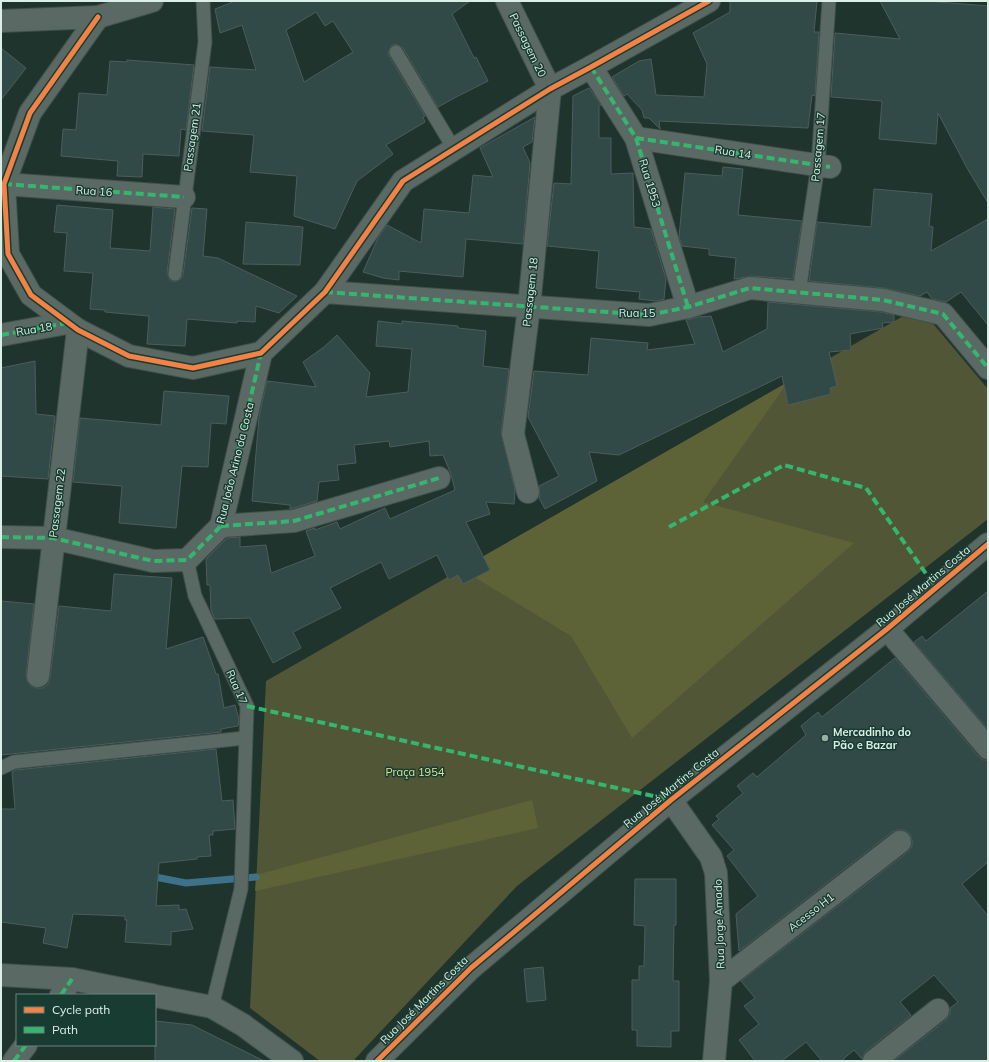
<svg xmlns="http://www.w3.org/2000/svg" width="989" height="1062" viewBox="0 0 989 1062" font-family="Mulish,sans-serif">
<style>
.green{fill:#515736}
.forest{fill:#5d6336}
.lines{fill:none;stroke-linecap:round;stroke-linejoin:round}
.stream{stroke:#3d728a;stroke-width:7}
.building{fill:#314947;stroke:#4d5d5b;fill-rule:evenodd}
.service-casing{stroke:#40514c;stroke-width:15}
.minor-casing{stroke:#40514c;stroke-width:24}
.tertiary-casing{stroke:#40514c;stroke-width:24}
.service{stroke:#5b6964;stroke-width:13}
.minor{stroke:#5b6964;stroke-width:22}
.tertiary{stroke:#5b6964;stroke-width:22}
.quiet{stroke:#33b770;stroke-width:4;stroke-dasharray:8 4;stroke-linecap:butt}
.cycleway-casing{stroke:#183c31;stroke-width:8}
.cycleway{stroke:#f48246;stroke-width:5}
.poi-dot{fill:#9aaea6;stroke:#183c31;stroke-width:1.5}
.labels{text-anchor:middle;dominant-baseline:central;stroke-width:3;stroke-linejoin:round;paint-order:stroke}
.street-label{font-size:11px;fill:#dbefe7;stroke:#183c31}
.poi-label{font-size:11px;font-weight:bold;fill:#dbefe7;stroke:#183c31;text-anchor:start}
.park-label{font-size:11px;fill:#dee696;stroke:#183c31}
</style>
<rect width="100%" height="100%" fill="#20342e"/>
<polygon class="green" points="919,307 988,389 988,519 517,886 353,1061 320,1061 250,1008 266,681"/>
<g class="forest">
<polygon points="788,382 703,502 854,543 632,738 571,636 461,569"/>
<polygon points="532,800 538,828 255,891 256,875"/>
</g>
<g class="lines">
<polyline class="stream" points="150,876 186,883 256,877"/>
</g>
<g class="building">
<path d="M235,1h235l-18,13 22,44 2,-1 12,24 -30,15 -20,11 -35,-59 -7,-4 -4,1 -4,7 1,4 36,60 -2,1 2,5 -39,23 7,9 -36,27 -22,48 -41,-13 3,-40 -47,-4 4,-37 -52,-4 8,-64 46,3 -14,-45 -22,8 -5,-24zM316,12l9,14 8,-5 20,31 -49,30 -18,-52z"/>
<polygon points="730,1 817,1 814,32 819,32 815,96 812,95 808,128 659,121 660,129 649,118 644,118 642,110 627,94 624,96 612,77 639,61 651,59 656,95 704,97 707,64 693,33 730,12"/>
<polygon points="880,1 926,1 988,6 988,203 967,168 938,113 936,144 879,139 882,101 831,97 835,33 900,39"/>
<polygon points="1,48 26,68 1,100"/>
<polygon points="127,60 194,65 186,130 181,129 179,156 143,154 142,177 117,176 118,161 61,156 63,129 76,130 79,93 107,95 110,61 127,62"/>
<polygon points="589,88 601,105 599,106 599,138 611,138 611,174 633,173 634,227 651,229 666,279 664,299 656,301 639,299 640,292 596,288 599,251 547,246 554,183 571,184 573,96"/>
<polygon points="535,117 532,142 523,147 530,163 523,244 466,239 463,277 399,271 399,280 383,278 363,272 378,238 387,225 421,243 424,209 469,213 473,175 493,177 480,148"/>
<polygon points="723,167 743,169 738,215 802,221 793,279 751,276 734,279 736,258 709,255 709,249 682,246 679,237 685,173 722,176"/>
<polygon points="874,189 932,194 929,226 933,227 931,251 988,219 988,325 961,292 946,302 932,299 927,292 920,296 884,288 809,281 817,222 871,227"/>
<polygon points="57,205 113,210 110,248 150,251 153,207 175,209 167,273 170,280 174,282 181,279 183,275 192,208 207,209 203,256 218,258 297,296 279,313 256,306 255,322 237,321 237,323 187,319 185,346 147,344 149,316 105,312 105,310 90,309 93,273 64,271 67,233 54,232"/>
<polygon points="246,222 303,227 300,265 243,264"/>
<polygon points="768,302 881,312 894,315 894,322 882,323 883,328 850,334 851,350 829,352 837,386 830,388 831,394 788,405 782,376 619,455 589,452 597,481 545,509 539,498 540,495 539,486 559,476 528,417 534,371 588,375 591,338 648,343 647,350 695,344 686,320 698,317 711,316 723,352 767,329"/>
<polygon points="378,321 402,324 402,321 458,326 458,328 486,331 483,366 509,369 501,433 515,490 514,504 486,502 490,514 466,522 490,570 463,584 458,575 449,580 437,555 389,579 381,562 330,588 341,608 293,632 301,648 273,663 250,618 215,619 211,610 210,585 207,585 206,559 227,538 240,537 240,547 266,545 271,573 315,556 306,531 315,528 315,530 337,522 340,529 385,508 390,519 455,490 451,474 443,455 430,456 429,441 390,447 389,441 354,445 356,463 337,465 339,480 319,482 317,501 290,509 290,505 252,501 259,417 267,381 316,387 303,362 324,347 337,335 370,373 366,397 408,392 412,349 376,346"/>
<polygon points="35,361 36,414 55,416 48,479 1,476 1,368"/>
<polygon points="164,391 229,396 226,424 211,423 208,467 182,466 176,528 119,523 122,486 73,482 80,418 161,425"/>
<polygon points="114,574 172,578 166,649 203,637 216,674 218,674 224,708 235,705 239,719 238,726 221,729 221,732 1,755 1,601 34,604 26,675 27,681 31,686 36,688 43,688 48,684 50,677 59,606 111,611"/>
<polygon points="988,591 988,729 914,642 922,636 926,641"/>
<polygon points="895,658 978,756 983,760 988,760 988,862 962,884 988,916 988,1061 894,1061 946,1020 950,1014 950,1008 958,1002 934,975 900,1002 911,1015 866,1051 862,1059 854,1050 841,1061 822,1061 806,1042 782,1061 755,1061 739,1040 759,1024 744,1006 755,998 741,981 908,852 912,846 912,840 910,834 904,830 898,830 892,832 739,951 736,914 758,896 727,856 734,850 712,825 719,819 716,816 743,793 737,786 753,773 757,777 806,735 801,726 818,712 822,717"/>
<polygon points="216,749 222,801 233,800 235,829 213,831 213,835 209,835 211,856 197,857 197,859 159,863 156,906 179,905 179,910 186,909 193,929 171,932 171,945 125,942 127,920 125,920 125,916 73,914 67,948 43,943 46,928 1,922 1,809 15,809 12,772 16,770"/>
<polygon points="635,879 676,879 676,925 674,925 673,981 679,981 679,1031 671,1031 671,1047 637,1046 637,1030 632,1030 632,980 639,980 639,966 644,966 645,926 634,925"/>
<polygon points="543,967 546,1000 527,1002 524,969"/>
<polygon points="155,1021 192,1025 264,1061 155,1061"/>
</g>
<g class="lines">
<g class="service-casing">
<g id="service">
<polyline points="396,52 454,149"/>
<polyline points="175,274 205,42 203,1"/>
<polyline points="799,292 818,165 829,1"/>
<polyline points="187,560 195,596 247,706 241,889 212,1007"/>
<polyline points="1,768 14,762 245,738"/>
</g>
</g>
<g class="minor-casing">
<g id="minor">
<polyline points="507,1 550,89 529,307 513,434 528,492"/>
<polyline points="98,17 30,113 4,184 8,254 31,295 78,330 129,356 193,368 261,353 325,292 403,181 550,89 591,67 709,1"/>
<polyline points="1,21 98,17 152,1"/>
<polyline points="591,67 636,138 688,307"/>
<polyline points="636,138 830,167"/>
<polyline points="4,184 184,197"/>
<polyline points="325,292 649,315 688,307 750,288 883,300 943,314 988,368"/>
<polyline points="1,335 67,323"/>
<polyline points="221,526 294,521 439,478"/>
<polyline points="1,537 53,538 153,561 187,560 221,526 261,353"/>
<polyline points="887,629 988,748"/>
<polyline points="38,676 78,330"/>
<polyline points="671,800 711,857 716,873 721,981 714,1061"/>
<polyline points="721,981 900,842"/>
<polyline points="61,995 72,979"/>
<polyline points="14,1061 26,1045"/>
<polyline points="874,1061 938,1010"/>
</g>
</g>
<g class="tertiary-casing">
<g id="tertiary">
<polyline points="1,975 72,979 152,995"/>
<polyline points="155,996 212,1007 243,1025 292,1061"/>
<polyline points="377,1061 471,968 671,800 887,629 988,544"/>
</g>
</g>
<use href="#service" class="service"/>
<use href="#minor" class="minor"/>
<use href="#tertiary" class="tertiary"/>
<g class="quiet">
<polyline points="591,67 636,138 688,307"/>
<polyline points="636,138 830,167"/>
<polyline points="4,184 184,197"/>
<polyline points="325,292 649,315 688,307 750,288 883,300 943,314 988,368"/>
<polyline points="1,335 67,323"/>
<polyline points="221,526 294,521 439,478"/>
<polyline points="669,527 784,465 866,488 936,588"/>
<polyline points="1,537 53,538 153,561 187,560 221,526 261,353"/>
<polyline points="247,706 671,800"/>
<polyline points="61,995 72,979"/>
<polyline points="14,1061 26,1045"/>
</g>
<g class="cycleway-casing">
<g id="cycleway">
<polyline points="98,17 30,113 4,184 8,254 31,295 78,330 129,356 193,368 261,353 325,292 403,181 550,89 591,67 709,1"/>
<polyline points="377,1061 471,968 671,800 887,629 988,544"/>
</g>
</g>
<use href="#cycleway" class="cycleway"/>
</g>
<circle class="poi-dot" cx="825" cy="738" r="4"/>
<g class="labels">
<g class="street-label">
<text transform="translate(528 45) rotate(64)">Passagem 20</text>
<text transform="translate(192 137) rotate(-82)">Passagem 21</text>
<text transform="translate(818 147) rotate(-85)">Passagem 17</text>
<text transform="translate(733 152) rotate(9)">Rua 14</text>
<text transform="translate(650 183) rotate(73)">Rua 1953</text>
<text transform="translate(94 191) rotate(4)">Rua 16</text>
<text transform="translate(530 292) rotate(-84)">Passagem 18</text>
<text x="637" y="313">Rua 15</text>
<text transform="translate(34 329) rotate(-10)">Rua 18</text>
<text transform="translate(235 463) rotate(-76)">Rua João Arino da Costa</text>
<text transform="translate(57 503) rotate(-83)">Passagem 22</text>
<text transform="translate(923 586) rotate(-40)">Rua José Martins Costa</text>
<text transform="translate(237 687) rotate(66)">Rua 17</text>
<text transform="translate(671 788) rotate(-39)">Rua José Martins Costa</text>
<text transform="translate(811 912) rotate(-38)">Acesso H1</text>
<text transform="translate(719 924) rotate(-92)">Rua Jorge Amado</text>
<text transform="translate(424 1000) rotate(-45)">Rua José Martins Costa</text>
</g>
<g class="poi-label">
<text x="833" y="732">Mercadinho do<tspan x="833" dy="13">Pão e Bazar</tspan></text>
</g>
<g class="park-label">
<text x="415" y="772">Praça 1954</text>
</g>
</g>
<rect width="989" height="1062" fill="none" stroke="#dbefe7" stroke-width="4"/>
<rect x="16" y="994" width="140" height="52" fill="#183c31" stroke="#66847a"/>
<rect x="24" y="1007" width="20" height="6" fill="#f48246" stroke="#66847a"/>
<text x="52" y="1014" font-size="12" fill="#dbefe7">Cycle path</text>
<rect x="24" y="1027" width="20" height="6" fill="#33b770" stroke="#66847a"/>
<text x="52" y="1034" font-size="12" fill="#dbefe7">Path</text>
</svg>
